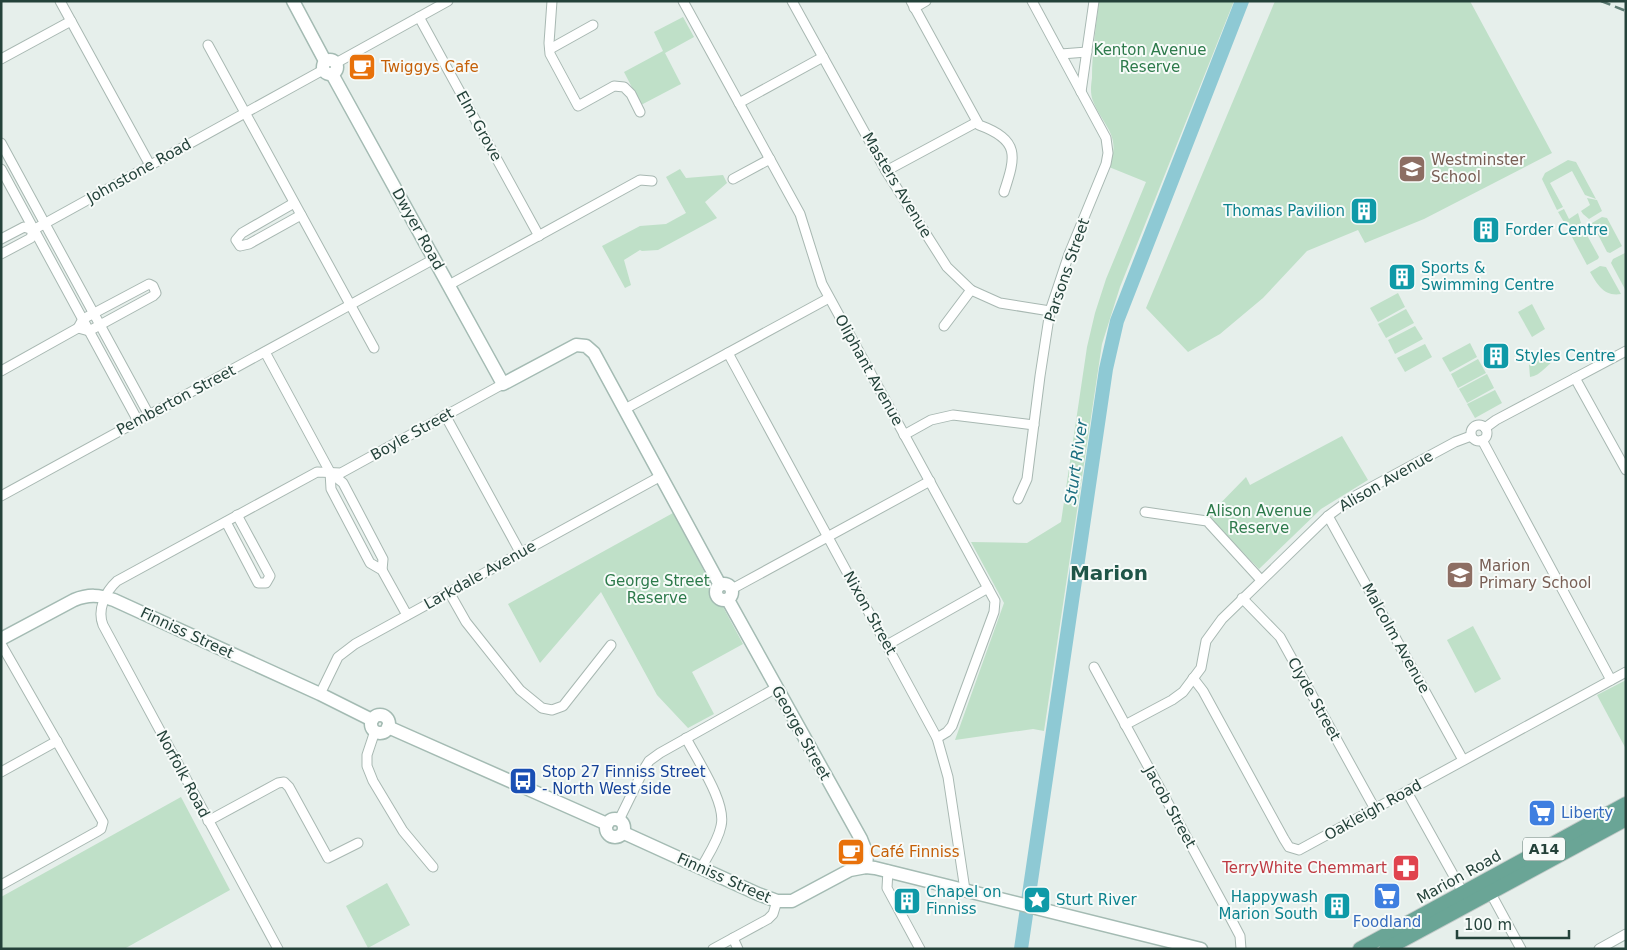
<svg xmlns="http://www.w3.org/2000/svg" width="1627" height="950" viewBox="0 0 1627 950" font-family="'DejaVu Sans',sans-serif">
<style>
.green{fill:#bfe0c8}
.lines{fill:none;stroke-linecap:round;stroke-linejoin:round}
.river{stroke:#8ec9d4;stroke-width:14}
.street-casing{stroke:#a8b8b2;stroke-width:11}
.secondary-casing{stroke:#a4bbb3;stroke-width:15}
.primary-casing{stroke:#c2cac8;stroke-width:16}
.street{stroke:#fff;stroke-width:9}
.secondary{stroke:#fff;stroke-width:12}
.primary{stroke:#6aa596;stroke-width:14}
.rail{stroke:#5f7d75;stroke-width:2.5;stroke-dasharray:10 5;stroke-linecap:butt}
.labels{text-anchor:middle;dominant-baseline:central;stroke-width:4;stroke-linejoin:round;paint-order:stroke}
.shield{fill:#f7fbf9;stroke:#637a73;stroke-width:1}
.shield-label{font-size:14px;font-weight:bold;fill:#24423a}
.park-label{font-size:15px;fill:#2d7a4b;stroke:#f7fbf9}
.food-label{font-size:15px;fill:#c56008;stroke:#f7fbf9;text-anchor:start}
.street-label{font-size:15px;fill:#24423a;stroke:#f7fbf9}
.education-label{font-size:15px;fill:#785e54;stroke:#f7fbf9;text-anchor:start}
.culture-label{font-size:15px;fill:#0d838f;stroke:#f7fbf9;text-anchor:start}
.transit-label{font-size:15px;fill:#164399;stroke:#f7fbf9;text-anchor:start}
.shop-label{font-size:15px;fill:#366cbe;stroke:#f7fbf9;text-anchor:start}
.health-label{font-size:15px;fill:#be3a42;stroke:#f7fbf9;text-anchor:end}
.water-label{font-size:16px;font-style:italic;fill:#1c6f80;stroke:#f7fbf9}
.district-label{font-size:20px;font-weight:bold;fill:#1f5548;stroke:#f7fbf9}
</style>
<rect width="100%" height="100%" fill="#e6efeb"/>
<g class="green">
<path d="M1099,1h135l-114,286 -18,57 -58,387 -11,-2 -78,11 49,-137 -33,-61 56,1 34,-21 26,-175 8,-34 11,-34 40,-97 -37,-15c13,-32 -5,-39 -16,-66 -3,-8 -2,-16 -1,-23 0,-26 4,-51 7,-77z"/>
<polygon points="1275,1 1470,1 1552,153 1424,219 1365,243 1358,230 1307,251 1263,298 1220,334 1188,352 1146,308"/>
<polygon points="683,17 694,37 665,53 681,84 641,105 624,72 663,51 654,32"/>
<polygon points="1568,160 1576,162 1596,199 1585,195 1572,171 1550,183 1563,207 1557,210 1542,179 1545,173"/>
<polygon points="680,169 686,178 723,175 727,183 705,202 717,218 658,250 642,251 640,250 624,260 631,285 625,288 602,246 640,226 666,224 686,213 666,177"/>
<polygon points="1587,198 1597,200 1602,211 1589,219 1583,214 1581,211 1590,205"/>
<polygon points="1564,209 1569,219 1578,213 1581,223 1568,229 1558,212"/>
<polygon points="1602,217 1607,218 1622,246 1610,253 1607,252 1592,223"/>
<polygon points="1583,228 1599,257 1598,259 1587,265 1572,237 1573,233"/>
<polygon points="1625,253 1626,254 1626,291 1611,263 1613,259"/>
<path d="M1600,266l6,1 15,27c-17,3 -24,-10 -31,-22z"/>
<polygon points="1398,293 1405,307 1378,322 1370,308"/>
<polygon points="1532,304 1545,329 1532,337 1518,312"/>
<polygon points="1406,309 1414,323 1386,338 1378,324"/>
<polygon points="1415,326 1423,339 1395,354 1388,340"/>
<polygon points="1470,343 1477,357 1450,372 1442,358"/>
<polygon points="1425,344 1432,357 1405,372 1397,358"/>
<path d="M1556,350l3,7c-10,5 -18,19 -29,20l-1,-12z"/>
<polygon points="1478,359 1486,373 1458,388 1451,374"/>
<polygon points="1487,374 1494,388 1467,403 1459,389"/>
<polygon points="1495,390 1502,403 1475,418 1467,404"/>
<polygon points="1342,436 1368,480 1321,509 1259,569 1208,516 1246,477 1250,485"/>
<path d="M673,513l39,73c-1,7 4,15 10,19l21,39 -51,28 22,42 -26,14 -31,-33 -56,-103 -61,71 -32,-59z"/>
<polygon points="1473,626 1501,679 1475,693 1447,640"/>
<polygon points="1626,680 1626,749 1597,695"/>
<polygon points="181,797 230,890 124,949 1,949 1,897"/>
<polygon points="387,883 410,925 368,948 346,906"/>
</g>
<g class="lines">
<polyline class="river" points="1021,949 1106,369 1117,321 1242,1"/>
<g class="street-casing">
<g id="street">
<polyline points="60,1 150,165"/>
<polyline points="552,1 549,43 550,54 578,106 614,86 624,87 631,94 640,112"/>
<polyline points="683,1 800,214 822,284 995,601 994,612 952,726 947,732 937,738"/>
<polyline points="792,1 886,171 947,267 971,290 1000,303 1050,311"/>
<path d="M911,1l68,124c41,15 37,31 25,67"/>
<polyline points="914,8 926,1"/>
<polyline points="419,17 539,236"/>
<polyline points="208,45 374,348"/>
<polyline points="550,49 593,25"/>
<polyline points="1061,54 1087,52"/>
<polyline points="1,59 71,21"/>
<polyline points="336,63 448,1"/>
<polyline points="1081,92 1094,1"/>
<polyline points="739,103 823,57"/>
<polyline points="1,143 149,415"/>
<polyline points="1,169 138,421"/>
<polyline points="886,171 977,122"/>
<polyline points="733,179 770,159"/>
<polyline points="294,203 242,233 236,240 240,246 249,244 301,215"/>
<polyline points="33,230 323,70"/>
<polyline points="1,239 24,227 33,230"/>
<polyline points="1,254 31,238 33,230"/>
<polygon points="149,284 153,286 156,293 153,296 89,331 78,328 83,319"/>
<polyline points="449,285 640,180 652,181"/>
<polyline points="944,326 971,290"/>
<polyline points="265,352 330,472 331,489 370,563 382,570 407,615"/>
<polyline points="728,353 937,738 948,777 965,890"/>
<polyline points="1,371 78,328"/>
<polyline points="1575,378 1626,470"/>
<polyline points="625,409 829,298"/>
<polyline points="445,415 520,552"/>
<circle cx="1479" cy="433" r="8"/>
<polyline points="1485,428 1496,420 1626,351"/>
<polyline points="904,435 931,420 953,415 1034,425"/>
<polyline points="1482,440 1611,680"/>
<polyline points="332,474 343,483 383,559 382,570"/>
<polyline points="1,496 434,259"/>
<polyline points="1018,499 1027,479 1040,376 1050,311 1069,254 1106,164 1108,153 1106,138 1032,1"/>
<polyline points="1145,512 1207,521 1261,580"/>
<polyline points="1328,516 1463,760"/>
<polyline points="226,522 258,583 266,583 270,576 237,515"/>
<polyline points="732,589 930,481"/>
<polyline points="449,592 466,622 520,690 542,708 552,710 563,706 611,645"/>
<polyline points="1242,598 1280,637 1375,809"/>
<polyline points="1,644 103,822 101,829 98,831 1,885"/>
<polyline points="887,645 988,588"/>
<polyline points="1094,667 1230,917 1240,936 1241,949"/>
<polyline points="1193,678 1203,691 1284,839 1289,847 1299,850 1626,672"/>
<polyline points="320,694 338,657 355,644 661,476"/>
<polyline points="1125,725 1172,700 1183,692 1201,668 1206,641 1222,619 1328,516 1355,496 1455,442 1471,436"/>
<polyline points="375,731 367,755 367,766 373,781 403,831 433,867"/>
<path d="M686,738c11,22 41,65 35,88 -3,15 -13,29 -20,42"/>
<polyline points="1,772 57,741"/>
<polyline points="1407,792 1465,896"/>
<polyline points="619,820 644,769 649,761 660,753 776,688"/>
<polyline points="208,821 278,783 284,782 289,787 328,858 358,843"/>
<polyline points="888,870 887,888 920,949"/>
<polyline points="1490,892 1521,949"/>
<polyline points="733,938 738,949"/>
<path d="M278,949l-175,-324c-6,-15 2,-33 14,-44l200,-109 24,1 162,-89"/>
<polyline points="713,949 768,919 773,914 777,901"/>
<polyline points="1599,949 1626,934"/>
</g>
</g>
<g class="secondary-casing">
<g id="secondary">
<polyline points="293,1 325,61"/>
<circle cx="330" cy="67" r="7"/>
<polyline points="332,74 503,384 576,345 586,346 594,353 720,585"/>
<circle cx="724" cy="592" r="8"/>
<polyline points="728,600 861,839 867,854 866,867"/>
<path d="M1,639l73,-39c15,-6 25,-5 40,0l206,94 52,26"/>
<circle cx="380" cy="724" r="9"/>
<polyline points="388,727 607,824"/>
<circle cx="615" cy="828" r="9"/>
<polyline points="624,833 758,894 777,901 792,901 850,870 866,867 875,868 1201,949"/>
</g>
</g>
<g class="primary-casing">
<g id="primary">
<polyline points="1360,949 1626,804"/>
<polyline points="1386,949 1626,819"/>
</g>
</g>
<use href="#street" class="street"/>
<use href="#secondary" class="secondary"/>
<use href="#primary" class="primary"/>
<polyline class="rail" points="1601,1 1626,11"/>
</g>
<defs>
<g id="cafe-square" transform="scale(1.4375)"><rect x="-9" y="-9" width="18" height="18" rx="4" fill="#e8710a" stroke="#f7fbf9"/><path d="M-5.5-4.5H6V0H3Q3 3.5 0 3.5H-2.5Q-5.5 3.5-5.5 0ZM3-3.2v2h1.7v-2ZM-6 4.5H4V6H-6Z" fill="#fff"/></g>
<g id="school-square" transform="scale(1.4375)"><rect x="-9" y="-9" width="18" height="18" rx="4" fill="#8d6e63" stroke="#f7fbf9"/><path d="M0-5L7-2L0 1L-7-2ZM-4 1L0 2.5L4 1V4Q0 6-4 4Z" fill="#fff"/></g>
<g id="building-square" transform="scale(1.4375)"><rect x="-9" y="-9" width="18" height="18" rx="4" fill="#0f9aa8" stroke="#f7fbf9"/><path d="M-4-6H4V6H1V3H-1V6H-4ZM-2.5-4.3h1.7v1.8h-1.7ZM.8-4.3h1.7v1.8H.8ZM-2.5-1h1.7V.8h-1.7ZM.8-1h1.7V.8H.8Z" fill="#fff"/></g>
<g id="bus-square" transform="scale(1.4375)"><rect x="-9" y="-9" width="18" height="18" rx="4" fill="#1a4fb4" stroke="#f7fbf9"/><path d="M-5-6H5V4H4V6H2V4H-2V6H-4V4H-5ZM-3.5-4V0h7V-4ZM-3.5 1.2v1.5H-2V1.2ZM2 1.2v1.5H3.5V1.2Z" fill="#fff"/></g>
<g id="supermarket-square" transform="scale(1.4375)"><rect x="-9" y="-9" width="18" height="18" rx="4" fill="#3f7fe0" stroke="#f7fbf9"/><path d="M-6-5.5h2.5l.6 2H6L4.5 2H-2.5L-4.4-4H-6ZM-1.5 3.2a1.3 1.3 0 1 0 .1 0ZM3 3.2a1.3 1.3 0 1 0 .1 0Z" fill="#fff"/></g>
<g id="pharmacy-square" transform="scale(1.4375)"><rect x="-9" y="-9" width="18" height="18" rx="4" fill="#e0444e" stroke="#f7fbf9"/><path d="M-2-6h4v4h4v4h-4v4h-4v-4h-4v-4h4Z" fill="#fff"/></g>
<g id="sight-square" transform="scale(1.4375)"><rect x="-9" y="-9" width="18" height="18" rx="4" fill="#0f9aa8" stroke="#f7fbf9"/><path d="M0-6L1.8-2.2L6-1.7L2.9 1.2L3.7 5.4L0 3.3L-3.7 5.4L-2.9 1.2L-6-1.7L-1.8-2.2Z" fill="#fff"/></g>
</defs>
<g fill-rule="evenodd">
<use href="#cafe-square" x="362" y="67"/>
<use href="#school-square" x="1412" y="169"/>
<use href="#building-square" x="1364" y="211"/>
<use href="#building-square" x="1486" y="230"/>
<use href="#building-square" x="1402" y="277"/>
<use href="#building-square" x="1496" y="356"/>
<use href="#school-square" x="1460" y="575"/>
<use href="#bus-square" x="523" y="781"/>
<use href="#supermarket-square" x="1542" y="813"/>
<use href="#cafe-square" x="851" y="852"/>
<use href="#pharmacy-square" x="1406" y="868"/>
<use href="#supermarket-square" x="1387" y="896"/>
<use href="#sight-square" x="1037" y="900"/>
<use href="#building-square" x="907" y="901"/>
<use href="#building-square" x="1337" y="906"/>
</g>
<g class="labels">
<rect class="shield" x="1523" y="837.5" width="42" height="23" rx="4"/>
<g class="shield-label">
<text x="1544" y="849">A14</text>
</g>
<g class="park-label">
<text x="1150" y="50">Kenton Avenue<tspan x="1150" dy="17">Reserve</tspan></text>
<text x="1259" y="511">Alison Avenue<tspan x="1259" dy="17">Reserve</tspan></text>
<text x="657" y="581">George Street<tspan x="657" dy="17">Reserve</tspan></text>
</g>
<g class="food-label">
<text x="381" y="67">Twiggys Cafe</text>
<text x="870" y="852">Café Finniss</text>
</g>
<g class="street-label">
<text transform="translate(479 126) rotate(61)">Elm Grove</text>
<text transform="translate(139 171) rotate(-29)">Johnstone Road</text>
<text transform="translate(897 185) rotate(59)">Masters Avenue</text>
<text transform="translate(418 229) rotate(61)">Dwyer Road</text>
<text transform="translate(1067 270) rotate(-71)">Parsons Street</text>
<text transform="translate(869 370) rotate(61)">Oliphant Avenue</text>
<text transform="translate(176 400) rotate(-28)">Pemberton Street</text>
<text transform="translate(412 434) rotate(-29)">Boyle Street</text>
<text transform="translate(1386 481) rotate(-30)">Alison Avenue</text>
<text transform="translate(480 575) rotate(-29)">Larkdale Avenue</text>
<text transform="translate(870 613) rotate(61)">Nixon Street</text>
<text transform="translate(187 633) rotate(25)">Finniss Street</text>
<text transform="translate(1396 638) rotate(61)">Malcolm Avenue</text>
<text transform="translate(1314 699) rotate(61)">Clyde Street</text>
<text transform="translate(801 733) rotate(61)">George Street</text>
<text transform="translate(183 774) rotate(62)">Norfolk Road</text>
<text transform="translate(1170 807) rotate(61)">Jacob Street</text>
<text transform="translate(1373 810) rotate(-29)">Oakleigh Road</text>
<text transform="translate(1459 877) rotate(-29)">Marion Road</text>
<text transform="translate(724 878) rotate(24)">Finniss Street</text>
</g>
<g class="education-label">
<text x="1431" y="160">Westminster<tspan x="1431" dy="17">School</tspan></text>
<text x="1479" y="566">Marion<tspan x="1479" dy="17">Primary School</tspan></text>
</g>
<g class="culture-label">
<text x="1345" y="211" text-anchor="end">Thomas Pavilion</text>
<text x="1505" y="230">Forder Centre</text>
<text x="1421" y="268">Sports &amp;<tspan x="1421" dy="17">Swimming Centre</tspan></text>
<text x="1515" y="356">Styles Centre</text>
<text x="926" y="892">Chapel on<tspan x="926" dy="17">Finniss</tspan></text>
<text x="1318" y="897" text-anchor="end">Happywash<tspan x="1318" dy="17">Marion South</tspan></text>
<text x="1056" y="900">Sturt River</text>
</g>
<g class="transit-label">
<text x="542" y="772">Stop 27 Finniss Street<tspan x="542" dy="17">- North West side</tspan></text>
</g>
<g class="shop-label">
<text x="1561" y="813">Liberty</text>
<text x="1387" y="922" text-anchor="middle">Foodland</text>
</g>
<g class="health-label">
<text x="1387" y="868">TerryWhite Chemmart</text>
</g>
<g class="water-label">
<text transform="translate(1076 462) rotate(-82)">Sturt River</text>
</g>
<g class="district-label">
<text x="1109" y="573">Marion</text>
</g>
</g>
<rect width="1627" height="950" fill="none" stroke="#24423a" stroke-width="5"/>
<path d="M1457 930v8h112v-8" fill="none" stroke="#24423a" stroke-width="2.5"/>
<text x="1464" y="930" font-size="15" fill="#24423a" stroke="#f7fbf9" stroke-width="4" paint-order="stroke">100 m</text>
</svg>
